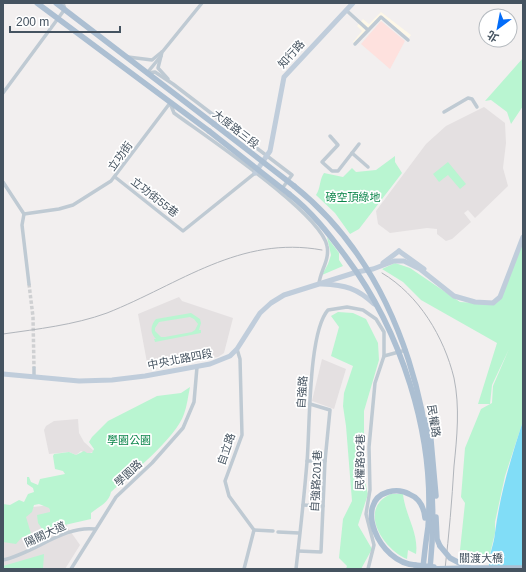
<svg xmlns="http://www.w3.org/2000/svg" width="526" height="572" viewBox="0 0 526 572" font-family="Arial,'Noto Sans TC',sans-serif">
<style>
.commercial{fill:#fef8e8}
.education{fill:#e4e0e1}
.medical{fill:#fee1de}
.green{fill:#b9f5d1;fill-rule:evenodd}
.water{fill:#81ddf7}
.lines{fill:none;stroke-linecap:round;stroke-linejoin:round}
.street-tunnel{stroke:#cfd0d2;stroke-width:3.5;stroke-dasharray:3.5 2;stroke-linecap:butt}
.street{stroke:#bfcad3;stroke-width:3.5}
.secondary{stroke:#c0cddb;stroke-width:5}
.primary{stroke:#acbfd2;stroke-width:5.5}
.rail{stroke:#b1b5bb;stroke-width:1}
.primary-bridge{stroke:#acbfd2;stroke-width:5.5}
.labels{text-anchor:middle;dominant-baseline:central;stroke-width:3.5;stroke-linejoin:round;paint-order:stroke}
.street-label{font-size:11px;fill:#455360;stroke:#fff}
.park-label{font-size:11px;fill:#0b854a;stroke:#fff}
</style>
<rect width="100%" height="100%" fill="#f2efef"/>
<polygon class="commercial" points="381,12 411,35 409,38 384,18 381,21 378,19 355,44 353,42 362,31 357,26 363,19 369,24"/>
<g class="education">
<polygon points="484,107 505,123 506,143 503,168 508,186 475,218 468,210 464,213 471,222 452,239 446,241 437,234 437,229 427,228 390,233 378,224 376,211 426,144 446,126"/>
<polygon points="179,297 182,301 233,318 224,353 218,357 148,368 138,314"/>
<polygon points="322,359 346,369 334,409 312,401"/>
<polygon points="78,419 79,433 84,442 94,451 93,452 87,454 81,451 76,455 69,452 49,454 44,430 46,426 54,421"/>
<polygon points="59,504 68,528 80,545 65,569 3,569 3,514 25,508"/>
</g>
<polygon class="medical" points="381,21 405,41 390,69 361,44"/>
<g class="green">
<polygon points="523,58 523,106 511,124 507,112 491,100 485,101"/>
<path d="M395,156v6l7,11 -43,56 -9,5 -15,-21 -19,-18c5,-7 3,-15 8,-22l19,4 9,-9 4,4 20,-2z"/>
<polygon points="448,162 466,184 460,189 448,175 439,182 433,174"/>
<polygon points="327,237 339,253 339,260 343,266 322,275 328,264 331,255"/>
<polygon points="523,237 523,421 505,476 495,522 495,533 489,558 472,558 467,550 460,550 465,503 461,497 465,448 481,409 492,403 493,386 509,349 492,385 490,404 478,404 497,343 421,300 403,282 382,269 395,263 410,268 460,302 491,304 498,302"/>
<polygon points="338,312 353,313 366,319 378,343 379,360 364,411 364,477 368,494 358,525 372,549 361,569 346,569 347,566 339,558 343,519 352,501 346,426 343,406 344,393 353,366 331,356 339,327 331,316"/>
<path d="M191,313l9,6 1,4 -2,7h2v3l-46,9 -1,-3h2c-6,-6 -6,-13 0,-20zM190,317l4,2 4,5 -3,6 -3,2 -27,5h-4l-6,-6v-3l4,-6z"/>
<path d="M190,387c-2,9 -3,19 -6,27 -8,24 -54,61 -73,78 -2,11 -13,15 -20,21v6l-35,8 -11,6 -7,-10 -1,-8 13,-3v-2l-1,-2 -10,-4 -5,1 -2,7 -6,5 6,20h-10l-6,7 -13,-2v-38l7,1 9,-5 5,2 4,-8 6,-2 -1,-4 -6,-4v-7h2l2,5 7,3 2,-6 25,-5 -2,-3 -8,-2 -2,-13 1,-2 15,-2 7,3 8,-4 3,2h5l2,-4 -5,-7 3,-5 16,-16 49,-25 24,-3z"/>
<path d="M391,494h12c2,21 16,39 13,60l-8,-4 -1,9c-24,-10 -50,-50 -16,-65z"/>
<polygon points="44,554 43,569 3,569 3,566"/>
</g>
<path class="water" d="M523,421v148h-34c-1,-13 5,-24 6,-36 5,-39 16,-75 28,-112z"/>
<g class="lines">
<polyline class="street-tunnel" points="29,284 33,317 34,368"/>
<g class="street">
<polyline points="346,10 368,30"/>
<polyline points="355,44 381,17 408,40"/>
<polyline points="162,52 158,68 168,79"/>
<polyline points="128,57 152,60 163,51 202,3"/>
<polyline points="147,73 161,56"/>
<polyline points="148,73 155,72 173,84 292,175 281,190"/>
<polyline points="3,93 65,9 63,3"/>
<polyline points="444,112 468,98 472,99 477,107"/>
<polyline points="330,136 338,145 322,162 332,171 338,171 359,144"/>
<polyline points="352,153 368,167"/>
<polyline points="115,177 183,231 255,173"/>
<polyline points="3,182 24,214 22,225 29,284"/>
<path d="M24,214l35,-5 14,-4 38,-24 59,-78 4,10c31,23 147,100 153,133 3,14 -7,25 -8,38"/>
<polyline points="237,349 240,359 242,435 225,481 229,496 254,530 244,569"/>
<polyline points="384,356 406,350"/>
<polyline points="34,377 34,368"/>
<polyline points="307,461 325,461"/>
<polyline points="303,505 323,506"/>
<polyline points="254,530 273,531"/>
<polyline points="278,532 299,533"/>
<polyline points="298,551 321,552 325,461 330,410 310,404"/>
<path d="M3,560c30,-6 61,-35 92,-31"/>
<polyline points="71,569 116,497 152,463 183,428 194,402 197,367"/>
<path d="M296,569c4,-35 8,-71 11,-107 3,-33 1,-130 21,-152l19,-3 16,3 13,9 8,13v24l-9,27 -6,64 1,43 -4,24 8,31 -6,24"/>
</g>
<g class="secondary">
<polyline points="255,173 270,151 284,77 353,3"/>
<polyline points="399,251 424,269"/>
<polyline points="383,263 399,251"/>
<path d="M322,284c23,1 35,4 52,20"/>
<polyline points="3,374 79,381 112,380 145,376 210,364 230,356 237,349 260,313 271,303 284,295 357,272 373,269 394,261 404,261 420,269 454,296 475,302 493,303 500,297 523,237"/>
</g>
<g class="primary">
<polyline points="37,3 209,131"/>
<polyline points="56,3 214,124"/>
<path d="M294,186c110,88 150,248 136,383"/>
<path d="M289,194c23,18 40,40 57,63 55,74 89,177 82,270 -2,14 -4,28 -5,42"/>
<polyline points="426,420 430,429 436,496"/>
<polyline points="436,517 437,539 440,546"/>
<path d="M415,565c-36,-2 -62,-63 -27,-73 8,-2 14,-2 21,2 10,4 15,13 16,24"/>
<polyline points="469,568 523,568"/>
</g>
<g class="rail">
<path d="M382,273c37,22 62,64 72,105 6,29 3,59 0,88 -2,34 -5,69 -9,103"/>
<path d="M3,334c35,-5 71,-9 104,-21 73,-29 133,-78 215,-63"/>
</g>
<g class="primary-bridge">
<polyline points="214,124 294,186"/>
<polyline points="209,131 289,194"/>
<polyline points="440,546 450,558 469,568"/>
<polyline points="415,565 434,567"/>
<polyline points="428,569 469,568"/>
</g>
</g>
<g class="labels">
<g class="street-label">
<text transform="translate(291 54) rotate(-48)">知行路</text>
<text transform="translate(236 129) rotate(38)">大度路三段</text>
<text transform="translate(120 156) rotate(-54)">立功街</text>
<text transform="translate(155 197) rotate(38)">立功街55巷</text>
<text transform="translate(180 359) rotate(-11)">中央北路四段</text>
<text transform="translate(302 392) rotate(-86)">自強路</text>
<text transform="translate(434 421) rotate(81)">民權路</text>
<text transform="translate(226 449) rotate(-71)">自立路</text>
<text transform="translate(360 462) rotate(-89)">民權路92巷</text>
<text transform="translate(128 473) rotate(-43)">學園路</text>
<text transform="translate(316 481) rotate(-87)">自強路201巷</text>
<text transform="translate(45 534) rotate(-25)">陽關大道</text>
<text x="481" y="558">關渡大橋</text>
</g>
<g class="park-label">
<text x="353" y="197">磅空頂綠地</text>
<text x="129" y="440">學園公園</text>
</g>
</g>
<rect width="526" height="572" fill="none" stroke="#455360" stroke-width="8"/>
<g transform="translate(498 28) rotate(212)"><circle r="19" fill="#ffffff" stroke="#b5babf"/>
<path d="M0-3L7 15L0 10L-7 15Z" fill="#026cf9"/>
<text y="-6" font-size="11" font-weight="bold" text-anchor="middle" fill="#455360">北</text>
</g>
<path d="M10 26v6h110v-6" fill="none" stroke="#455360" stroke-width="2"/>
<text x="16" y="26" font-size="12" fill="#455360" stroke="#ffffff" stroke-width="3" paint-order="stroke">200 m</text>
</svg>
